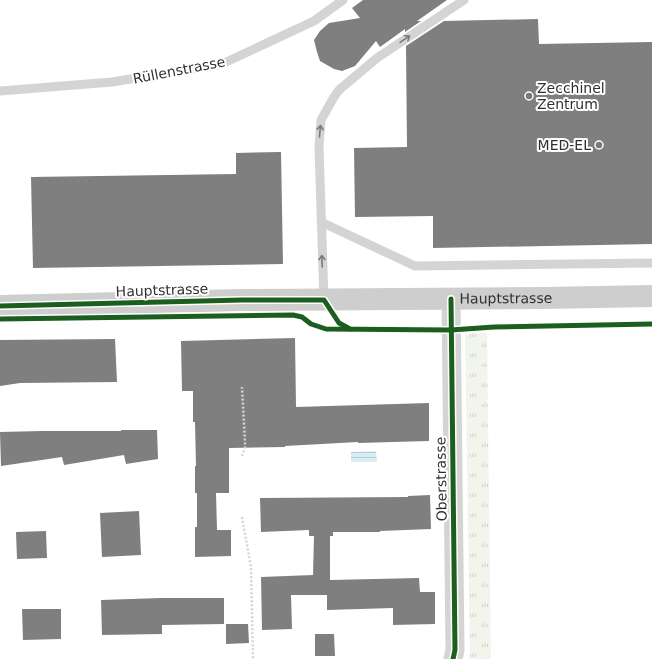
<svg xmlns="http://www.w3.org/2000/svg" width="652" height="659" viewBox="0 0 652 659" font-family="'DejaVu Sans',sans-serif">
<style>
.grass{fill:url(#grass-tufts)}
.water{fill:url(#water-rules)}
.building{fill:#7f7f7f}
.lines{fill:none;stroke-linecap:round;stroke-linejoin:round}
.path{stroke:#d4d4d4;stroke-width:2.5;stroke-dasharray:2 2;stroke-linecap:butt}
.lane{stroke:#d4d4d4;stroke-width:9}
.street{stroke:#d4d4d4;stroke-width:19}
.secondary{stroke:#cecece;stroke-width:22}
.cycleway-casing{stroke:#fff;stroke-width:8}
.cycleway{stroke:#1b5e20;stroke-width:5}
.oneway{stroke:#7a7a7a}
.poi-dot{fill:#787878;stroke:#fff;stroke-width:1.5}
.labels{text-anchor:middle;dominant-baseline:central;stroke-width:4;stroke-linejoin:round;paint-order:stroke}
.street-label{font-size:14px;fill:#303030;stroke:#fff}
.poi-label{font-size:14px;fill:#303030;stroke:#fff;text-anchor:start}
</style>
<defs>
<pattern id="grass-tufts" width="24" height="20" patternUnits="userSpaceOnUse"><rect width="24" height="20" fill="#f2f5ec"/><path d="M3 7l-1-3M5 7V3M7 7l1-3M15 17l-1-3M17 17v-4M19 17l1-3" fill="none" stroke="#d0d2cb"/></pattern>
<pattern id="water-rules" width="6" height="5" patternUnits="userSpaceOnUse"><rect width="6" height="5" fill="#d9ebf3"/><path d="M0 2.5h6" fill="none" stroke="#bbcad1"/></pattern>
</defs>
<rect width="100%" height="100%" fill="#fff"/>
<polygon class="grass" points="487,333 491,659 470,659 465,334"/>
<polygon class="water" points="376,451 377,462 351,462 351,452"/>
<g class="building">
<polygon points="363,0 447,0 417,21 421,21 405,32 405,29 380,47 376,41 355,66 342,71 334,69 320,61 317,52 314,40 320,31 329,23 360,18 352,8"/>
<polygon points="538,19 539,44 652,42 652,244 433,248 433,216 355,217 354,148 407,147 406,46 444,21"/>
<polygon points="281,152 283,264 33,268 31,177 236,174 236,153"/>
<polygon points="295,338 296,407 429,403 429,441 358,443 358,442 285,446 285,447 229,448 229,493 216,493 217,530 231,530 231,556 195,557 195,527 197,527 197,493 195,493 195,466 196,466 195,422 193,422 193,391 182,391 181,341"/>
<polygon points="115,339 117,382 20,383 0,386 0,340"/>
<polygon points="121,430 157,430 158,459 126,464 124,455 64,465 62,457 1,466 0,432 42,431 121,431"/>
<polygon points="430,495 431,529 380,531 380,532 333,532 333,536 330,536 330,580 419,578 420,592 435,592 435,624 393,625 393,608 327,610 327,595 291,595 292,629 262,630 261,577 313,575 314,536 309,536 309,530 261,532 260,498 408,497 408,496"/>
<polygon points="139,511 141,555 102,557 100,513"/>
<polygon points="46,531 47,558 17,559 16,532"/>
<polygon points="161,598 224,598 224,624 162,625 162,634 102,635 101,600"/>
<polygon points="22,609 61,609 61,639 23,640"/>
<polygon points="226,624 248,624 249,643 226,644"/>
<polygon points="315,634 334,634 335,656 315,656"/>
</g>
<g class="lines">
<g class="path">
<polyline points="242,456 245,448 245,442 242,387"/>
<polyline points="242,517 251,567 253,659"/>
</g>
<g class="lane">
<polyline points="0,91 112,82 222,64 314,21 343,0"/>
<polyline points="321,222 415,266 652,263"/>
<polyline points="324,300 319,147 321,120 334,97 339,90 377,58 464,0"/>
</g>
<polyline class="street" points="451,299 455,650 453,659"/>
<path class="secondary" id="s1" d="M0,306l242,-6 301,-2 109,-2"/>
<g class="cycleway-casing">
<g id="cycleway">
<polyline points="451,299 455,650 453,659"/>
<polyline points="0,306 242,300 324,300 339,323 350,329"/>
<polyline points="0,319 293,315 302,317 311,324 326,329 451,330 494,327 652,324"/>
</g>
</g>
<use href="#cycleway" class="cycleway"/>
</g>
<defs><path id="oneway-shaft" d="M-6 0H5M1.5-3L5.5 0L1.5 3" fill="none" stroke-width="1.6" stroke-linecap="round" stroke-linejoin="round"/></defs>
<g class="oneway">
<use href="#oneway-shaft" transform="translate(405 39) rotate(-34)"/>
<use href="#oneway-shaft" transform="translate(320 131) rotate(-85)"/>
<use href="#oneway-shaft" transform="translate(322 261) rotate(-92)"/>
</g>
<g class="poi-dot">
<circle cx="529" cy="96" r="4"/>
<circle cx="599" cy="145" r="4"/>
</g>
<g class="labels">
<g class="street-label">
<text transform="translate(179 70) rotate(-11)">Rüllenstrasse</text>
<text transform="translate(162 290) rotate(-2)">Hauptstrasse</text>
<text stroke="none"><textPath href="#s1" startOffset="506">Hauptstrasse</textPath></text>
<text transform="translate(441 479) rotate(-91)">Oberstrasse</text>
</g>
<g class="poi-label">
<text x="537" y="88">Zecchinel<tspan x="537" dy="16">Zentrum</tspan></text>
<text x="591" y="145" text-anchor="end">MED-EL</text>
</g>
</g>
</svg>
